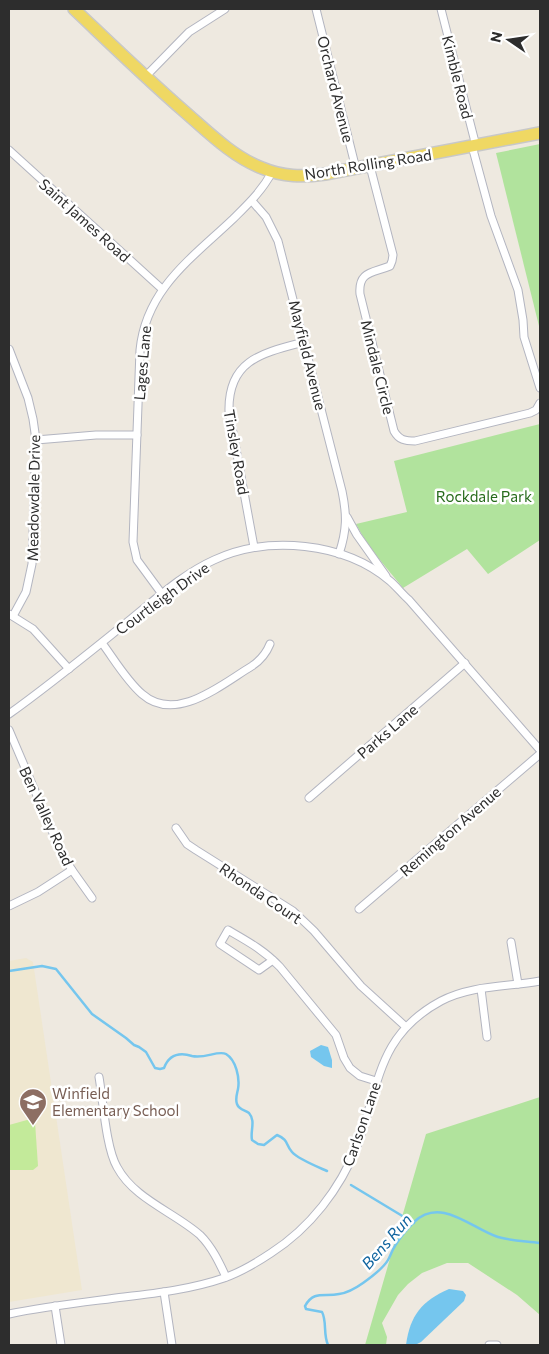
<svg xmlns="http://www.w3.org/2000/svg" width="549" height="1354" viewBox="0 0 549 1354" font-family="Commissioner,sans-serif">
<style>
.education{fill:#efe7d0}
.green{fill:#b1e39d}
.pitch{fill:#c3ea9a}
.water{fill:#75c6ee}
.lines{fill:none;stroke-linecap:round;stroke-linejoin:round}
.stream{stroke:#75c6ee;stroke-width:2.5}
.minor-casing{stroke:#b3b5c0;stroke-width:9}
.primary-casing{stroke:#c8c8c8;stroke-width:14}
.minor{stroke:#fff;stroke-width:7}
.primary{stroke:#efd863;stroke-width:11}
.labels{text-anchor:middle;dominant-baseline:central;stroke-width:5;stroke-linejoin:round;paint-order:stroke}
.street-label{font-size:15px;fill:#2d2d2d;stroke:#fff}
.park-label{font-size:15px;fill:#276b1c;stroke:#fff}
.education-label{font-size:15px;fill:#785e54;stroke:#fff;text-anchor:start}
.water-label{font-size:16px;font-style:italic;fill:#0f649f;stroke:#fff}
</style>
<rect width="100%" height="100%" fill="#eee9e0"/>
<polygon class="education" points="26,958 33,962 82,1290 9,1302 9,961"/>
<g class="green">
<polygon points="540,144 540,330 496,153"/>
<path d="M540,424v116l-52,34 -21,-25 -64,39c-16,-20 -35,-40 -47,-64l51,-12 -13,-51z"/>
<polygon points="540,1097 540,1315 517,1295 468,1263 447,1263 422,1273 408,1284 398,1295 382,1323 387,1337 386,1345 365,1345 426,1134"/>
</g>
<polygon class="pitch" points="27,1120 35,1122 38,1166 33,1170 9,1170 9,1125"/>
<g class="water">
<polygon points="321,1045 328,1047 332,1060 332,1068 324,1066 311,1057 310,1051"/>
<path d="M449,1289l14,2 3,4 -2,6 -43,41 -6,3h-9c4,-30 16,-44 43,-56z"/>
</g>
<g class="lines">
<g class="stream">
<path d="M9,971l33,-5 14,3 36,45 34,24 8,7 5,2 7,5 9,16 5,1 4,-1c5,-13 15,-16 28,-12 13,3 26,-6 34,-2 10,6 14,24 12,35 -1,5 -3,10 -1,15 2,6 8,6 12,9 7,8 1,18 3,27l6,4 6,1 13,-10c12,5 8,9 15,17 6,7 26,15 35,19"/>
<polyline points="351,1185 414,1223"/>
<path d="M328,1345c-5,-11 -1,-24 -6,-33l-16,-3 -1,-3c9,-16 19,-9 34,-12 8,-1 17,-6 24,-11 7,-5 21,-16 25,-23 3,-5 4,-10 7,-14 5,-9 12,-17 19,-24 27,-26 58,7 84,15 14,4 28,4 42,6"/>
</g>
<g class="minor-casing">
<g id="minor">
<polyline points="316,9 356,169"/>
<polyline points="441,9 476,146"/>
<polyline points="145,77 189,32 225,9"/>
<polyline points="472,146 491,216 518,290 523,320 524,337 540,388"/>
<polyline points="9,150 162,289"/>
<path d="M370,166l23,89 -1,6 -2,5c-17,7 -32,5 -30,28l34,137c5,9 11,10 21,10l115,-28 6,-3 4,-7"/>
<path d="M252,201l14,16 12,24 64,250c5,24 5,39 -3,63"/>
<polyline points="9,349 28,398 33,419 36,440 32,564 26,592 13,616"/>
<polyline points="36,440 96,435 137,435"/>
<polyline points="347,517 357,535 386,576"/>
<path d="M254,547l-25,-136c-1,-51 33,-58 75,-69"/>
<path d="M162,594l-25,-34 -4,-18 7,-192c6,-61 52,-92 93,-131 15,-15 29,-28 39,-47"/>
<polyline points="9,614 33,629 69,669"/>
<path d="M102,643c12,16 24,37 40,51 34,30 80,-10 110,-28 9,-6 14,-12 18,-22"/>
<path d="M9,714c42,-30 82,-63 122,-95 26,-21 52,-45 83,-59 54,-25 130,-18 176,21 7,6 12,13 19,19l131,150"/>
<polyline points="9,730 61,852 72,870 92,898"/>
<polyline points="309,798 465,663"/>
<polyline points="176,828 187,844 196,850 293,911 314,931 361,986 406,1027"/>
<polyline points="9,906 38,892 72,870"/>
<polyline points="359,909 540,754"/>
<polyline points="511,942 518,984"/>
<path d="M273,960l-14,10 -39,-26 8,-14c19,11 36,20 52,37l56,68 8,23 6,10 10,8 16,5"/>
<polyline points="481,989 487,1037"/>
<path d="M99,1077c4,23 7,71 18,90 17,32 57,45 83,68 12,12 19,27 26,42"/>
<polyline points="164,1292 172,1345"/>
<polyline points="55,1306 61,1345"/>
<path d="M9,1314c38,-8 77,-12 115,-17 34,-4 68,-8 100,-19 17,-6 32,-15 47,-25 39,-25 69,-64 86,-107 23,-60 19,-110 84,-145 30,-16 67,-14 99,-20"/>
<polyline points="489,1345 497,1345"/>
</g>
</g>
<g class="primary-casing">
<path id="primary" d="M74,9c37,35 73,70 111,103 23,20 48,45 77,56 21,9 41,9 63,6l215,-41"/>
</g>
<use href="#minor" class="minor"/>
<use href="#primary" class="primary"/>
</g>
<defs>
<g id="school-pin" transform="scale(1.4375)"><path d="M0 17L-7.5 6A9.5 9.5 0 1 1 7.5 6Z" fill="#8d6e63" stroke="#fff"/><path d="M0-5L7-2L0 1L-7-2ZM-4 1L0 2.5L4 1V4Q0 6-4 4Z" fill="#fff"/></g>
</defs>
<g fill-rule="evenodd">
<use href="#school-pin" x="33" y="1102"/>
</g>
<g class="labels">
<g class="street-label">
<text transform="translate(458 77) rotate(76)">Kimble Road</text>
<text transform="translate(336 89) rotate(76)">Orchard Avenue</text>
<text transform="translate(368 164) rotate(-9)">North Rolling Road</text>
<text transform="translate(85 220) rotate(42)">Saint James Road</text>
<text transform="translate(308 355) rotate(76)">Mayfield Avenue</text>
<text transform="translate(142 363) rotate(-85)">Lages Lane</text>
<text transform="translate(378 367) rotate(76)">Mindale Circle</text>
<text transform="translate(237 452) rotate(80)">Tinsley Road</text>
<text transform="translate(33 498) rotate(-89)">Meadowdale Drive</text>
<text transform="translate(162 598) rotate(-36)">Courtleigh Drive</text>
<text transform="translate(387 731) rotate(-41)">Parks Lane</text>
<text transform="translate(47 816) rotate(65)">Ben Valley Road</text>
<text transform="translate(450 831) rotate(-41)">Remington Avenue</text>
<text transform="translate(261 893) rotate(34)">Rhonda Court</text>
<text transform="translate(361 1124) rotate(-71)">Carlson Lane</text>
</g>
<g class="park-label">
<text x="484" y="496">Rockdale Park</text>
</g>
<g class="education-label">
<text x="52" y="1093">Winfield<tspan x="52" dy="17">Elementary School</tspan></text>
</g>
<g class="water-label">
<text transform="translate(386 1241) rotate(-49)">Bens Run</text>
</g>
</g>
<rect width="549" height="1354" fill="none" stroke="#2d2d2d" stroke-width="20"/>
<g transform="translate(509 40) rotate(283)" stroke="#ffffff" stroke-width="4" paint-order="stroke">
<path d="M0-4L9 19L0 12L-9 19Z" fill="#2d2d2d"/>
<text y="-8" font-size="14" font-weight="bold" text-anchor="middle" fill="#2d2d2d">N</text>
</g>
</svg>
